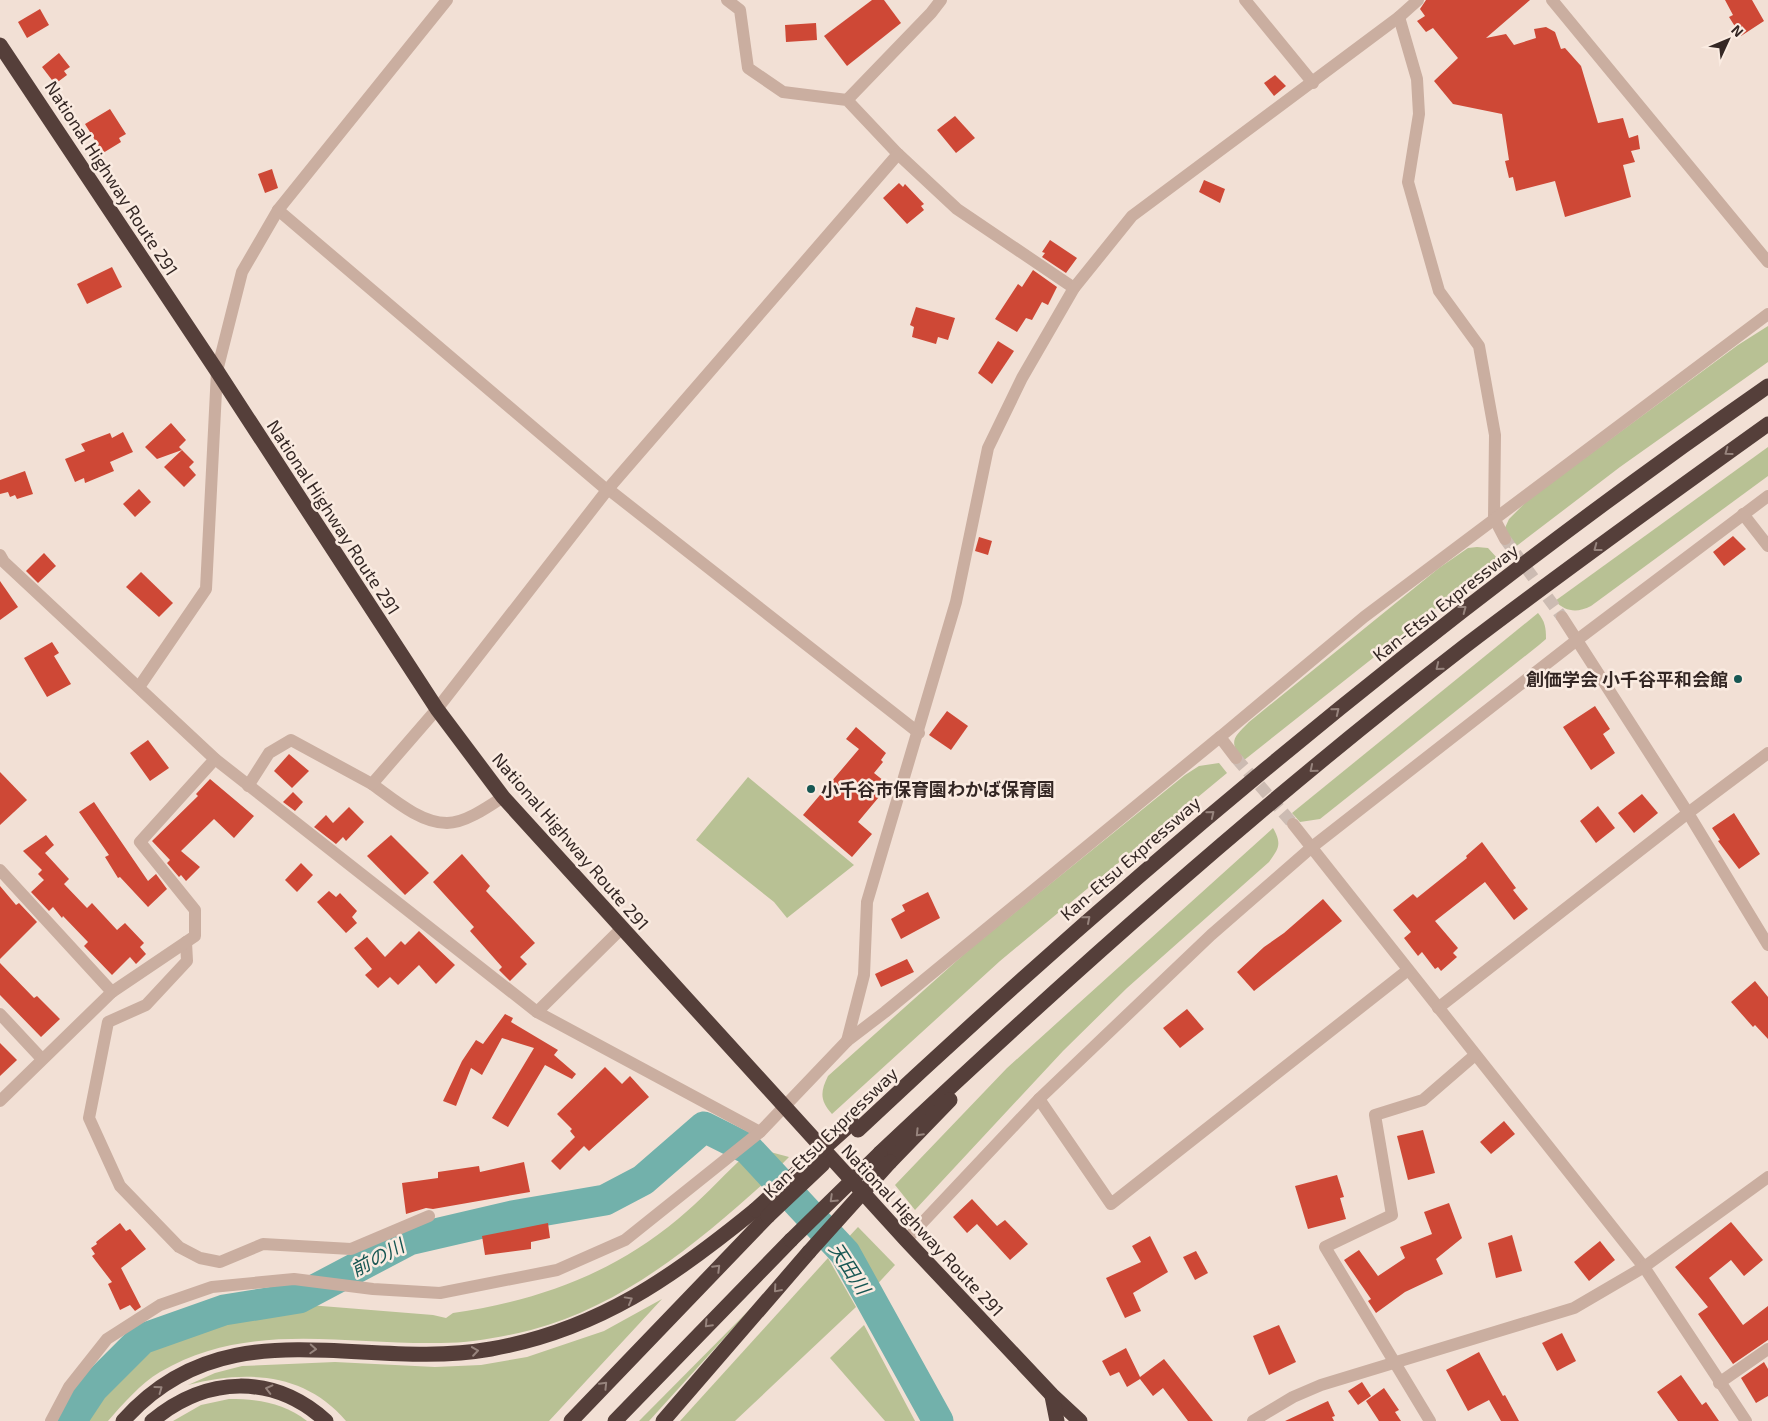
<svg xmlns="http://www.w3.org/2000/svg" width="1768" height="1421" viewBox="0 0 1768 1421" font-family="'Exo 2','Noto Sans JP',sans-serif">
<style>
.green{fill:#b8c194}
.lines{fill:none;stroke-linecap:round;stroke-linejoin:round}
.river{stroke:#72b1ab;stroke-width:31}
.building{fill:#ce4836}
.minor-tunnel{stroke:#ccbbb2;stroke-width:12;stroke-dasharray:12 6;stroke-linecap:butt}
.minor{stroke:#caaea0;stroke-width:12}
.highway{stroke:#553f3a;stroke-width:15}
.highway-bridge{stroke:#553f3a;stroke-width:15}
.oneway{stroke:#97847d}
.poi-dot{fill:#175753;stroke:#faebe1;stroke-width:2}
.labels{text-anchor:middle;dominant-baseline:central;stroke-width:5;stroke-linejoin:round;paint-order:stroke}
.street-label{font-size:18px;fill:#342724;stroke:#faebe1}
.poi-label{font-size:18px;font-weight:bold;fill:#342724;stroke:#faebe1;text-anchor:end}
.water-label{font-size:19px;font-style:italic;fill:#175753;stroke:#faebe1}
</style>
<rect width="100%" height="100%" fill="#f2e0d5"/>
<g class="green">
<polygon points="1768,326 1768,362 1620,467 1514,548 1504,530 1509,519 1528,500 1738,345"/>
<path d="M1768,447v29l-177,130c-14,7 -25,6 -36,-5z"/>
<path d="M1477,547l11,1 10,11 -255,202c-14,-20 -11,-22 6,-39l190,-154 29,-20z"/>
<path d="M1538,613c7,8 8,15 8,26l-7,6 -219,174 -20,3 -8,-9z"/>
<path d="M1219,763l8,10 -227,188 -168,153c-12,-13 -12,-22 -4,-38l143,-128 214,-173 14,-9z"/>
<polygon points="748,777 854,865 787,918 774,902 696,840"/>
<path d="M1273,828c9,16 6,20 -4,34l-142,126 -64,63 -148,159 -20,-25 112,-117z"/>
<polygon points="755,1148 789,1157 775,1171 769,1164 772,1155 765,1153 762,1159 752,1150"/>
<path d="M739,1161l14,8 12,13c-69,62 -143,124 -234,148 -29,7 -61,13 -90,13 -96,2 -193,-23 -281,29 -20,12 -37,32 -52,49h-34l23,-32 49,-47 74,-27 56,-9 33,-1 124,10 13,3 7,-5c84,-12 159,-39 225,-94 22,-18 41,-39 61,-58z"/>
<polygon points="858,1227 895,1265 871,1291 844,1242"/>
<polygon points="828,1258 856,1307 735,1421 680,1421"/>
<path d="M662,1299l-113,122h-203c-41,-49 -101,-51 -158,-36l27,-12 27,-7 93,-4 100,5 46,-2 46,-8 77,-26z"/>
<polygon points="757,1302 649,1421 639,1421"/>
<polygon points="864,1325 915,1421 885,1421 830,1358"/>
<path d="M229,1399c29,0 55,4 78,22h-134l28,-16z"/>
</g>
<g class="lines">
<polyline class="river" points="71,1421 93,1388 142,1339 224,1310 299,1298 409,1240 512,1216 605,1200 643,1180 704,1127 748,1149 845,1253 938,1421"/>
</g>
<g class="building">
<polygon points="872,0 884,0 901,23 847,66 824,36"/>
<polygon points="1426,0 1530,0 1486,38 1506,34 1514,45 1536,38 1534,29 1546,27 1555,32 1561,49 1565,48 1581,66 1598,123 1623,118 1629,138 1638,135 1640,149 1631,151 1635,162 1623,165 1631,197 1565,217 1555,181 1516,191 1513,177 1509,178 1505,161 1509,160 1502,114 1453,104 1434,81 1458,58 1433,28 1426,32 1417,21 1425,16 1420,9"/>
<polygon points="1725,0 1752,0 1764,21 1741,36 1729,17 1733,15"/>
<polygon points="40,9 49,25 27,38 18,22"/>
<polygon points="816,23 817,40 786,42 785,25"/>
<polygon points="59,53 70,67 64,71 67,75 55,84 42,67"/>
<polygon points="1275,75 1286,86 1274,96 1264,83"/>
<polygon points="110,109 126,134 119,138 121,142 103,153 85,124"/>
<polygon points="955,116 975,138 956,153 937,130"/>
<polygon points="272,169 278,188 265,193 258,174"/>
<polygon points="1204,180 1225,189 1220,203 1199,192"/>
<polygon points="899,183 903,187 905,184 924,204 921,206 924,210 907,224 883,198"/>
<polygon points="1050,240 1077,258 1066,273 1042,257 1045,253 1042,252"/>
<polygon points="112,267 122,287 87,304 77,284"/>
<polygon points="1033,270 1057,287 1048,305 1042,302 1032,320 1026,318 1017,332 995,319 1018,284 1022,287"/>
<polygon points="916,307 955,318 948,340 938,337 936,344 912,337 914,327 910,325"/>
<polygon points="998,341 1014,351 992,384 978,373"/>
<polygon points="171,423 186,440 179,447 182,450 157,459 145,447"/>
<polygon points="123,432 133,452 110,462 114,471 85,483 84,478 75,482 65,459 85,451 81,444 110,433 112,438"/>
<polygon points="182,450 194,462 189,467 196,475 184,487 164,467"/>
<polygon points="25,471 33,494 17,499 15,495 10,497 8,492 0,494 0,480"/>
<polygon points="139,489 151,502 135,517 123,504"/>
<polygon points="1733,536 1746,549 1724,566 1713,552"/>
<polygon points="979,537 992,541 988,555 975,551"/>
<polygon points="44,553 56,566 38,583 26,571"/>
<polygon points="141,572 173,603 159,617 126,587"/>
<polygon points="0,581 18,607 0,620"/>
<polygon points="52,642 59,653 54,656 71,684 47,697 24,658"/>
<polygon points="1595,706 1610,729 1603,734 1615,753 1591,770 1563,727"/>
<polygon points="947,711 968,726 951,750 929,735"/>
<polygon points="856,727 886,753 881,760 883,762 874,773 889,785 858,822 872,834 852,857 803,815 859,749 846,739"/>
<polygon points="148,740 169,768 150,781 130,753"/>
<polygon points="289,754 309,771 292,788 274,771"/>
<polygon points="0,772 27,800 0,825"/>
<polygon points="210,779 254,816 234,838 214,819 181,851 200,867 186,881 181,875 179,877 167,863 170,860 152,841 198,796 196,794"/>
<polygon points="293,792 303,802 295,811 283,802"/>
<polygon points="1642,794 1658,813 1634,833 1618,813"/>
<polygon points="94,802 148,881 156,874 167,889 148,907 120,877 118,878 105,857 109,855 79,812"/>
<polygon points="1598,806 1615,828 1596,843 1580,821"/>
<polygon points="349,807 364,822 346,841 343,837 336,844 314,827 326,815 333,823"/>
<polygon points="1734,813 1760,854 1739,869 1718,841 1720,840 1712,828"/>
<polygon points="46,835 54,845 45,853 69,879 64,884 87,908 92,903 117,930 125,923 144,943 140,947 146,954 136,964 130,957 112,975 84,946 88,942 63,916 62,918 53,907 49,911 31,892 44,880 38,874 42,870 23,851"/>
<polygon points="391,835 429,873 405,895 367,856"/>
<polygon points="1482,842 1516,888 1513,890 1528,909 1514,920 1485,882 1435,921 1458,948 1453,953 1457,957 1441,971 1438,967 1435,969 1422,952 1418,956 1404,938 1411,932 1393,910 1413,894 1417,898 1467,858 1466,856"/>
<polygon points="462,854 490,886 486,891 535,943 520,957 527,964 510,981 499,970 502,967 470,931 474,927 433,882"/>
<polygon points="301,863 313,875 297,892 285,880"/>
<polygon points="0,886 16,905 19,903 37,922 0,959"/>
<polygon points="329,891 336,897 340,893 357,911 352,917 357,923 346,933 317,902"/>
<polygon points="928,892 940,918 901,939 891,919 905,911 902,905"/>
<polygon points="1323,899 1342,921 1254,991 1237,972 1264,947 1284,933"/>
<polygon points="419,931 455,965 436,984 419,965 398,985 390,977 378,988 365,975 372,969 354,948 367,937 385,957 401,941 405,945"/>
<polygon points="907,959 914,972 881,987 875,974"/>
<polygon points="0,963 34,998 37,996 60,1019 41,1037 0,995"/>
<polygon points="1755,981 1768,997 1768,1039 1755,1025 1753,1027 1731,1002"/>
<polygon points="1187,1009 1204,1029 1180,1048 1163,1028"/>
<polygon points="505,1014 513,1018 511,1022 558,1050 554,1055 576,1074 572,1079 545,1065 508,1127 492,1118 534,1048 502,1038 482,1075 471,1068 456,1106 443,1101 462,1061 476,1040 483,1044"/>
<polygon points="0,1043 17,1060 0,1076"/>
<polygon points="605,1067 622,1084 630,1076 649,1097 589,1151 584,1146 560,1170 551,1161 575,1137 570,1131 572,1129 557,1114"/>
<polygon points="1504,1121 1515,1134 1491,1154 1480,1142"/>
<polygon points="1423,1130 1435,1173 1408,1180 1397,1136"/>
<polygon points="524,1162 530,1192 433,1209 426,1208 406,1214 402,1183 438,1178 438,1172 479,1166 480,1172"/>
<polygon points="1337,1175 1344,1197 1340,1198 1346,1219 1308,1229 1295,1186"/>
<polygon points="972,1199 997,1226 1005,1220 1028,1244 1010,1260 977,1224 967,1233 953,1217"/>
<polygon points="1449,1203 1462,1238 1436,1259 1443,1274 1405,1292 1376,1313 1368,1301 1371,1299 1344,1260 1359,1250 1378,1276 1405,1258 1400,1247 1432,1234 1424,1212"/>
<polygon points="1731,1222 1763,1260 1744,1276 1731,1260 1709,1278 1743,1325 1768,1306 1768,1340 1733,1364 1698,1314 1708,1307 1675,1267"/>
<polygon points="120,1223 126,1231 130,1229 146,1249 121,1268 141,1307 135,1311 130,1305 120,1310 108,1284 112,1282 92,1256 95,1254 91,1248 97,1244 96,1242"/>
<polygon points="548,1223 550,1238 531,1242 531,1249 485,1255 482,1236"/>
<polygon points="1512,1235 1522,1271 1496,1278 1488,1243"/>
<polygon points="1150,1236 1168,1272 1133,1293 1141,1311 1125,1318 1106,1278 1141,1262 1132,1246"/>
<polygon points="1600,1241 1615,1260 1589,1281 1574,1262"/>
<polygon points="1196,1251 1208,1273 1195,1280 1183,1257"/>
<polygon points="1279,1325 1296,1362 1269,1375 1253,1336"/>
<polygon points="1562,1333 1576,1361 1557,1371 1542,1343"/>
<polygon points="1126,1348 1140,1377 1164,1359 1213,1421 1188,1421 1163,1388 1153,1396 1140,1379 1127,1387 1119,1372 1110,1376 1102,1361"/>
<polygon points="1479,1352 1503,1396 1505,1395 1519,1421 1501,1421 1489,1400 1468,1411 1446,1370"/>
<polygon points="1764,1362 1768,1369 1768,1396 1756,1403 1741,1378"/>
<polygon points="1681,1375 1702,1405 1706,1402 1719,1421 1678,1421 1657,1392"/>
<polygon points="1362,1382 1371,1396 1358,1405 1348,1391"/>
<polygon points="1384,1388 1399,1410 1395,1412 1401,1421 1379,1421 1366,1401"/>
<polygon points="1328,1401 1335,1416 1332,1417 1334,1421 1285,1421"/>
</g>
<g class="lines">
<g class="minor-tunnel">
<polyline points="1505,539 1562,617"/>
<polyline points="1236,758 1293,824"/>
</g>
<g class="minor">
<polyline points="727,0 740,10 748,68 783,92 847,100 898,154 957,209 1074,288"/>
<polyline points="1245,0 1313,83"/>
<polyline points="1552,0 1768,262"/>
<polyline points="1399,17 1417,79 1419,114 1408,182 1439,291 1479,346 1495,435 1494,518 1505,539"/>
<polyline points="847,100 931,13 941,0"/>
<polyline points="278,210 608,491"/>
<polyline points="608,489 919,733"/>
<polyline points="1743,514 1768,546"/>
<polyline points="0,555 4,562 215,759 537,1012 760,1132"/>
<polyline points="1562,617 1688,813 1768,945"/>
<polyline points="139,687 206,589 217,371 242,272 278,210 447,0"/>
<polyline points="1236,758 1220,737 1364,617 1768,314"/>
<path d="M372,784c21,15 48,39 75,39 18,0 41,-16 56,-26"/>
<polyline points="248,786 269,753 291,740 372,784 437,709 608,489 898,154"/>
<polyline points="1293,824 1644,1267 1746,1421"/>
<polyline points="0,870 112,992"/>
<polyline points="186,942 187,961 146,1005 108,1022 89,1118 120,1186 179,1247 200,1258 220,1262 263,1244 351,1249 429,1216"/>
<polyline points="1438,1008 1688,813 1768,753"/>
<polyline points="537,1012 622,928"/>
<polyline points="0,1014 42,1059"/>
<polyline points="847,1041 864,975 867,902 956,602 988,448 1022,378 1074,288 1132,216 1399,17 1418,0"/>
<polyline points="1039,1099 1111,1204 1408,970"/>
<polyline points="0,1101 112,992 195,936 195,910 140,842 215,759"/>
<polyline points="906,1240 1039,1099 1211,935 1312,847 1577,640 1768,496"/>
<polyline points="1719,1383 1768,1349"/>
<polyline points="51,1421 69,1387 107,1339 160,1305 212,1287 294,1279 373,1289 440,1293 557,1270 625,1240 760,1132 847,1041 885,1012 1220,737"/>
<polyline points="1253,1421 1293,1397 1321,1385 1574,1308 1644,1267 1768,1177"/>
<polyline points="1430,1421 1325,1247 1392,1215 1375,1115 1423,1100 1475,1055"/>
</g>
<g class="highway">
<polyline points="0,45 217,371 437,709 503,797 906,1240 1052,1395 1080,1421"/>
<path d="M858,1130c286,-269 588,-520 910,-744"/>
<path d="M880,1153c188,-177 381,-349 585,-507 100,-76 201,-149 303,-222"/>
<polyline points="890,1162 950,1100"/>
<polyline points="1052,1396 1057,1421"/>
<path d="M123,1421c103,-117 238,-49 368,-72 107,-19 182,-72 264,-139"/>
<path d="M152,1421c54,-45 121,-48 174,0"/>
<polyline points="571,1421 768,1216"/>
<polyline points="615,1421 791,1240"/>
<polyline points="663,1421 809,1252"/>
</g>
<g class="highway-bridge">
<polyline points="755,1210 852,1123"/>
<polyline points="768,1216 823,1164"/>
<polyline points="791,1240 880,1153"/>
<polyline points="809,1252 890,1162"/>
</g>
</g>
<defs><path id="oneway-chevron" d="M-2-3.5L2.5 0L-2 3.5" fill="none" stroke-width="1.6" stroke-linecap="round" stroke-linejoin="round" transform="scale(1.25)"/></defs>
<g class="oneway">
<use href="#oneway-chevron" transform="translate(1728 452) rotate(144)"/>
<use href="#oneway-chevron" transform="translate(1597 548) rotate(143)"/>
<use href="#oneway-chevron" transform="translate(1463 609) rotate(-37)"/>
<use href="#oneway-chevron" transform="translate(1439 667) rotate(141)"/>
<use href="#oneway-chevron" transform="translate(1336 711) rotate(-39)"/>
<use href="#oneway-chevron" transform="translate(1313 769) rotate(140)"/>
<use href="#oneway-chevron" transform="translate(1211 814) rotate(-39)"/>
<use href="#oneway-chevron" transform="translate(1087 919) rotate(-41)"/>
<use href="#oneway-chevron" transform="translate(919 1133) rotate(134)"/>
<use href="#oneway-chevron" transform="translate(833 1199) rotate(136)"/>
<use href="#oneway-chevron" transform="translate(717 1268) rotate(-45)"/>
<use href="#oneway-chevron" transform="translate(777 1289) rotate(131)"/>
<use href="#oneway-chevron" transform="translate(629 1300) rotate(-29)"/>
<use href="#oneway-chevron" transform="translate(708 1324) rotate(134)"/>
<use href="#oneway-chevron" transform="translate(313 1349) rotate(3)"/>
<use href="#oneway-chevron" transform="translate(475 1351) rotate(-8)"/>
<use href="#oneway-chevron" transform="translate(604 1385) rotate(-46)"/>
<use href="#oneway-chevron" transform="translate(159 1389) rotate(-36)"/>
<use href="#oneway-chevron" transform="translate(269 1389) rotate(-166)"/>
</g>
<g class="poi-dot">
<circle cx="1738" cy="679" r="5"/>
<circle cx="811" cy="789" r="5"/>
</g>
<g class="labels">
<g class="street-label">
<text transform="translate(112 178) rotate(57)">National Highway Route 291</text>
<text transform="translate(334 517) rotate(57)">National Highway Route 291</text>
<text transform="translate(1445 602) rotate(-38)">Kan-Etsu Expressway</text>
<text transform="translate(571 841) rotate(49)">National Highway Route 291</text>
<text transform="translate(1130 858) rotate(-41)">Kan-Etsu Expressway</text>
<text transform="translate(830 1132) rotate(-44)">Kan-Etsu Expressway</text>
<text transform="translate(923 1230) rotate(47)">National Highway Route 291</text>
</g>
<g class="poi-label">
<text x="1728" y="679">創価学会 小千谷平和会館</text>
<text x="821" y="789" text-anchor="start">小千谷市保育園わかば保育園</text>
</g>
<g class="water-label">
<text transform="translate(377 1257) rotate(-28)">前の川</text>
<text transform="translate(850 1268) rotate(57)">天田川</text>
</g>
</g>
<g transform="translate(1728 40) rotate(46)" stroke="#faebe1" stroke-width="4" paint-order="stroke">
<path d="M0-4L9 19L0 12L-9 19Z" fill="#342724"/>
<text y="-8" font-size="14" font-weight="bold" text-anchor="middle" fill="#342724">N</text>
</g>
</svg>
